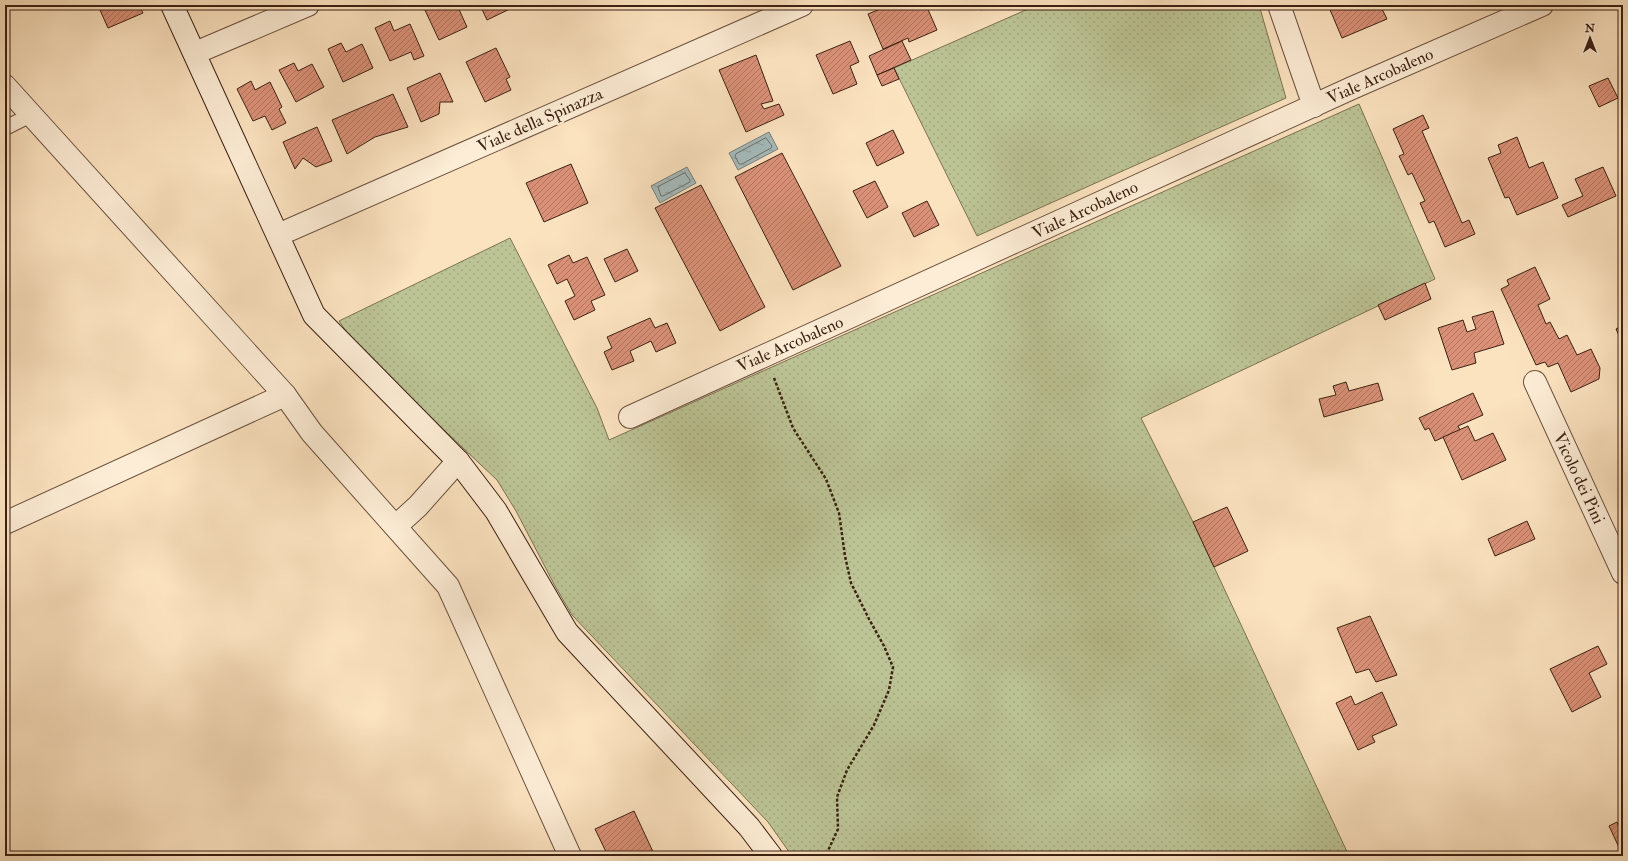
<svg xmlns="http://www.w3.org/2000/svg" width="1628" height="861" viewBox="0 0 1628 861" font-family="'IM FELL Double Pica',serif">
<style>
.grass{fill:url(#grass-dots);stroke:#7c7254}
.water{fill:url(#water-ripples);stroke:#7a7d79}
.lines{fill:none;stroke-linecap:round;stroke-linejoin:round}
.shore{stroke:#706e68;stroke-width:1}
.building{fill:url(#building-hatch);stroke:#3b2112}
.lane-casing{stroke:#6b523e;stroke-width:16}
.street-casing{stroke:#6b523e;stroke-width:24}
.secondary-casing{stroke:#3b2112;stroke-width:24}
.path{stroke:#3b2112;stroke-width:2.5;stroke-dasharray:3 2;stroke-linecap:butt}
.lane{stroke:#fdedd6;stroke-width:14}
.street{stroke:#fdedd6;stroke-width:22}
.secondary{stroke:#fdedd6;stroke-width:22}
.labels{text-anchor:middle;dominant-baseline:central;stroke-width:4;stroke-linejoin:round;paint-order:stroke}
.street-label{font-size:17px;fill:#3b2112;stroke:#fdedd6}
</style>
<defs>
<pattern id="grass-dots" width="8" height="8" patternUnits="userSpaceOnUse"><rect width="8" height="8" fill="#bcc495"/><path d="M2 2h.1M6 6h.1" fill="none" stroke="#a2a87f" stroke-width="1.8" stroke-linecap="round"/></pattern>
<pattern id="water-ripples" width="26" height="14" patternUnits="userSpaceOnUse"><rect width="26" height="14" fill="#a4bbbd"/><path d="M2 4q2-2 4 0t4 0M15 11q2-2 4 0t4 0" fill="none" stroke="#8ea0a1"/></pattern>
<pattern id="building-hatch" width="6" height="6" patternUnits="userSpaceOnUse"><rect width="6" height="6" fill="#db9178"/><path d="M-1 1l2-2M0 6l6-6M5 7l2-2" fill="none" stroke="#b37661"/></pattern>
</defs>
<rect width="100%" height="100%" fill="#fce3c0"/>
<filter id="stains"><feTurbulence type="fractalNoise" baseFrequency=".005" numOctaves="4"/><feColorMatrix values="0 0 0 0 .2 0 0 0 0 .09 0 0 0 0 .02 0 0 0 .5 -.17"/></filter>
<radialGradient id="worn" r=".72"><stop offset=".6" stop-color="#630" stop-opacity="0"/><stop offset="1" stop-color="#630" stop-opacity=".3"/></radialGradient>
<g class="grass">
<polygon points="1037,5 1259,5 1286,98 977,236 894,68"/>
<polygon points="1359,104 1435,279 1141,418 1193,522 1349,856 792,856 768,822 572,615 555,586 516,511 497,480 360,351 339,321 510,238 597,408 609,440"/>
</g>
<g class="water">
<polygon points="769,132 778,149 738,170 729,153"/>
<polygon points="687,167 696,183 660,203 651,186"/>
</g>
<g class="lines">
<g class="shore">
<polygon points="766,138 772,146 771,148 742,164 739,164 735,156 736,154"/>
<polygon points="685,173 690,180 690,182 663,196 661,196 658,187"/>
</g>
</g>
<g class="building">
<polygon points="111,5 139,5 143,13 108,28 100,10"/>
<polygon points="431,5 441,5 443,8 449,5 457,5 467,27 439,40 424,8"/>
<polygon points="480,5 515,5 516,6 487,20"/>
<polygon points="890,5 926,5 937,30 909,42 908,38 883,49 868,14"/>
<polygon points="979,5 991,5 981,10"/>
<polygon points="1328,5 1380,5 1387,19 1342,38"/>
<polygon points="390,21 394,31 410,24 424,56 414,60 411,52 390,61 375,28"/>
<polygon points="850,41 859,62 850,66 857,84 833,94 816,55"/>
<polygon points="902,41 911,60 877,75 869,56"/>
<polygon points="341,43 346,52 362,44 373,68 343,82 328,49"/>
<polygon points="496,48 510,77 506,79 511,90 485,102 466,62"/>
<polygon points="756,55 773,101 761,104 764,109 779,104 784,115 746,132 719,70"/>
<polygon points="294,63 298,71 312,64 324,87 296,102 279,70"/>
<polygon points="894,68 899,79 882,86 877,75"/>
<polygon points="440,73 453,102 440,102 439,114 421,122 407,88"/>
<polygon points="1608,78 1618,98 1599,107 1589,86"/>
<polygon points="251,81 255,90 270,82 282,107 279,109 286,123 272,130 265,116 253,121 237,89"/>
<polygon points="393,94 408,127 375,137 347,154 332,120"/>
<polygon points="1423,115 1429,128 1422,131 1462,223 1469,220 1475,234 1445,247 1434,221 1429,223 1420,203 1425,201 1412,173 1408,175 1399,156 1404,154 1393,129"/>
<polygon points="317,127 332,161 316,167 303,158 295,169 283,142"/>
<polygon points="893,130 904,153 877,166 866,143"/>
<polygon points="1517,137 1529,168 1543,162 1558,198 1517,215 1509,197 1505,198 1488,158 1501,153 1498,145"/>
<polygon points="782,153 841,266 793,290 735,177"/>
<polygon points="571,164 588,203 544,222 526,183"/>
<polygon points="1603,167 1616,196 1568,217 1562,205 1583,196 1575,179"/>
<polygon points="875,181 888,207 867,218 853,191"/>
<polygon points="701,185 765,307 720,331 655,208"/>
<polygon points="927,201 939,225 914,237 902,213"/>
<polygon points="627,249 638,271 615,282 604,259"/>
<polygon points="569,255 573,263 587,257 605,295 591,301 595,310 574,320 565,301 575,296 567,279 557,284 548,265"/>
<polygon points="1535,267 1550,299 1538,305 1546,324 1550,322 1559,339 1567,335 1577,355 1591,349 1600,368 1599,379 1571,392 1558,363 1548,367 1545,362 1536,365 1501,289 1509,285 1507,280"/>
<polygon points="1425,283 1431,299 1385,320 1378,305"/>
<polygon points="1493,311 1504,344 1474,353 1476,363 1452,370 1438,328 1463,320 1467,332 1476,329 1472,317"/>
<polygon points="650,318 655,328 667,323 676,343 656,352 651,341 630,351 634,361 612,370 604,352 612,348 607,337"/>
<polygon points="1623,325 1623,344 1616,329"/>
<polygon points="1346,382 1349,391 1378,383 1383,400 1324,417 1319,399 1336,395 1333,386"/>
<polygon points="1473,393 1483,415 1458,426 1460,430 1435,441 1429,428 1425,430 1419,418"/>
<polygon points="1468,426 1475,441 1493,433 1506,460 1462,480 1443,437"/>
<polygon points="1227,507 1248,551 1214,567 1193,522"/>
<polygon points="1527,521 1535,539 1495,556 1488,539"/>
<polygon points="1370,616 1397,675 1376,682 1369,669 1356,673 1337,628"/>
<polygon points="1598,646 1607,664 1589,673 1601,697 1572,712 1550,669"/>
<polygon points="1382,692 1397,725 1372,736 1375,742 1358,750 1336,703 1351,696 1355,705"/>
<polygon points="634,811 655,856 608,856 595,829"/>
<polygon points="1617,822 1620,830 1623,829 1623,856 1609,826"/>
</g>
<g class="lines">
<g class="lane-casing">
<polyline id="lane" points="5,128 31,115"/>
</g>
<g class="street-casing">
<g id="street">
<polyline points="1279,5 1314,106"/>
<polyline points="195,53 308,5"/>
<polyline points="5,86 285,395 312,433 448,586 570,856"/>
<polyline points="278,235 802,5"/>
<polyline points="1535,382 1623,573"/>
<polyline points="630,417 1352,88 1542,5"/>
<polyline points="5,523 285,395"/>
<polyline points="396,526 418,506 458,461"/>
</g>
</g>
<g class="secondary-casing">
<polyline id="secondary" points="172,5 314,315 458,461 496,511 567,632 749,827 771,856"/>
</g>
<polyline class="path" points="774,378 793,428 826,479 839,513 845,556 851,583 869,619 884,646 893,667 889,690 874,725 847,770 837,797 838,829 827,853 824,856"/>
<use href="#lane" class="lane"/>
<use href="#street" class="street"/>
<use href="#secondary" class="secondary"/>
</g>
<g class="labels">
<g class="street-label">
<text transform="translate(1380 76) rotate(-24)">Viale Arcobaleno</text>
<text transform="translate(540 120) rotate(-24)">Viale della Spinazza</text>
<text transform="translate(1085 210) rotate(-25)">Viale Arcobaleno</text>
<text transform="translate(790 344) rotate(-24)">Viale Arcobaleno</text>
<text transform="translate(1579 478) rotate(65)">Vicolo dei Pini</text>
</g>
</g>
<rect width="1628" height="861" fill="none" stroke="#fce3c0" stroke-width="20"/>
<rect x="6" y="6" width="1616" height="849" fill="none" stroke="#3b2112" stroke-width="2"/>
<rect x="10" y="10" width="1608" height="841" fill="none" stroke="#3b2112"/>
<g transform="translate(1590 38)" stroke="#fdedd6" stroke-width="3" paint-order="stroke">
<path d="M0-3L7 15L0 10L-7 15Z" fill="#3b2112"/>
<text y="-6" font-size="11" font-weight="bold" text-anchor="middle" fill="#3b2112">N</text>
</g>
<rect width="100%" height="100%" filter="url(#stains)"/>
<rect width="100%" height="100%" fill="url(#worn)"/>
</svg>
